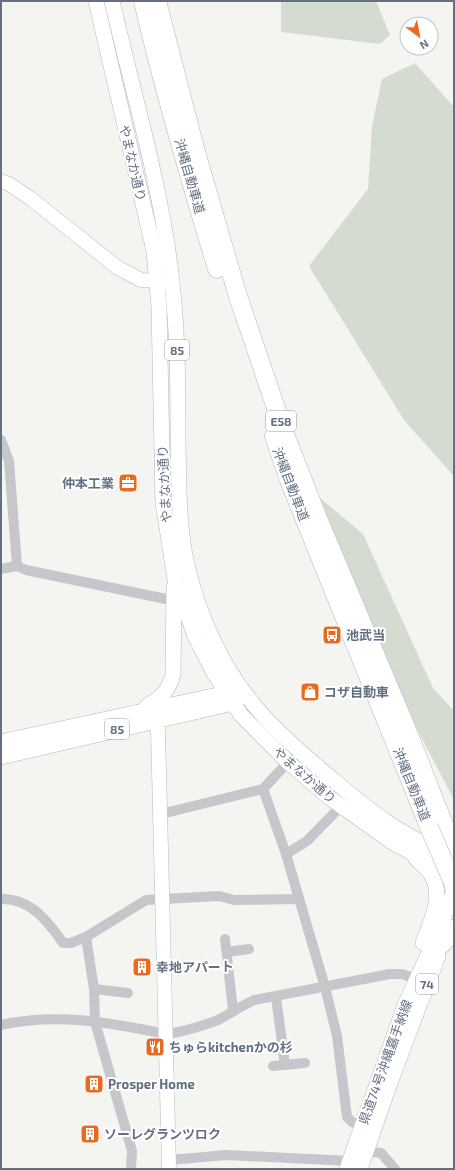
<svg xmlns="http://www.w3.org/2000/svg" width="455" height="1170" viewBox="0 0 455 1170" font-family="'Exo 2','Noto Sans JP',sans-serif">
<style>
.green{fill:#d4dcd2}
.lines{fill:none;stroke-linecap:round;stroke-linejoin:round}
.secondary-casing{stroke:#b7babf;stroke-width:15}
.primary-casing{stroke:#b5b8bd;stroke-width:16}
.highway-casing{stroke:#b5b7bb;stroke-width:19}
.street{stroke:#c5c7cb;stroke-width:10}
.secondary{stroke:#fff;stroke-width:14}
.primary{stroke:#fff;stroke-width:15}
.highway{stroke:#fff;stroke-width:18}
.highway-bridge-casing{stroke:#b5b7bb;stroke-width:19;stroke-linecap:butt}
.highway-bridge{stroke:#fff;stroke-width:18}
.labels{text-anchor:middle;dominant-baseline:central;stroke-width:4;stroke-linejoin:round;paint-order:stroke}
.shield{fill:#fff;stroke:#929ba8;stroke-width:1}
.shield-label{font-size:12px;font-weight:bold;fill:#637083}
.street-label{font-size:13px;fill:#637083;stroke:#fff}
.poi-label{font-size:13px;font-weight:bold;fill:#637083;stroke:#fff;text-anchor:start}
</style>
<rect width="100%" height="100%" fill="#f4f5f1"/>
<g class="green">
<polygon points="281,1 376,1 390,35 380,44 281,32"/>
<polygon points="415,63 454,107 453,475 404,420 309,266 368,189 372,126 382,79"/>
<polygon points="320,498 363,534 433,688 454,711 454,800 393,683"/>
</g>
<g class="lines">
<g class="secondary-casing">
<g id="secondary">
<polyline points="1,181 9,184 30,198 118,268 141,280 168,281"/>
<polyline points="153,721 158,730 169,1169"/>
</g>
</g>
<g class="primary-casing">
<g id="primary">
<polyline points="96,1 154,251 159,307 163,502 175,579 195,636 214,673 241,715 288,762 330,798 392,842 414,854 454,868"/>
<path d="M112,1c21,92 50,188 60,281 6,54 6,107 6,161 1,40 0,82 9,122 11,48 34,101 67,140 19,23 43,44 66,64 41,34 74,65 125,83"/>
<path d="M147,706c16,-10 20,-13 26,-31l1,-88"/>
<polyline points="1,742 227,693 236,692"/>
<polyline points="1,757 233,703 240,697"/>
<path d="M415,857c5,7 13,11 17,19 12,20 -2,48 -9,67"/>
<polyline points="442,946 447,941 454,927"/>
<polyline points="347,1169 405,1005 434,942 454,891"/>
<polyline points="360,1169 391,1080 438,956"/>
</g>
</g>
<g class="highway-casing">
<g id="highway">
<path d="M143,1c21,91 47,179 74,268"/>
<polyline points="157,1 196,152 237,293 283,429 317,516 405,725 454,850"/>
<polyline points="274,436 290,483 429,827"/>
</g>
</g>
<g class="street">
<polyline points="1,440 9,461 17,566"/>
<polyline points="1,569 17,566 26,570 166,599 172,598"/>
<polyline points="263,789 286,854 325,987 337,1036 347,1117 352,1122 361,1125"/>
<polyline points="161,814 263,789 288,762"/>
<polyline points="286,854 307,841 341,806"/>
<path d="M1,899c29,-1 47,22 62,44h8l15,-6 60,-37 73,-4 15,4 65,-1"/>
<polyline points="86,937 94,989 95,1022 132,1151 131,1169"/>
<polyline points="225,939 233,1010"/>
<polyline points="227,952 249,949"/>
<polyline points="94,989 128,993"/>
<polyline points="276,997 285,1065"/>
<path d="M1,1025c55,-13 111,-2 165,9 17,-2 36,-8 52,-14 12,-6 23,-14 36,-20l136,-26h12l15,5"/>
<polyline points="273,1066 305,1063"/>
<polyline points="170,1160 226,1155 350,1161 366,1151 381,1153 395,1169"/>
</g>
<use href="#secondary" class="secondary"/>
<use href="#primary" class="primary"/>
<use href="#highway" class="highway"/>
<g class="highway-bridge-casing">
<polyline id="highway-bridge" points="429,827 454,885"/>
</g>
<use href="#highway-bridge" class="highway-bridge"/>
</g>
<defs>
<g id="office-square" transform="scale(1)"><rect x="-9" y="-9" width="18" height="18" rx="4" fill="#e76a1f" stroke="#fff"/><path d="M-6-3h4V-5.5h4V-3h4V5H-6ZM-1-4.5V-3h2v-1.5ZM-6 0V1H6V0Z" fill="#fff"/></g>
<g id="bus-square" transform="scale(1)"><rect x="-9" y="-9" width="18" height="18" rx="4" fill="#e76a1f" stroke="#fff"/><path d="M-5-6H5V4H4V6H2V4H-2V6H-4V4H-5ZM-3.5-4V0h7V-4ZM-3.5 1.2v1.5H-2V1.2ZM2 1.2v1.5H3.5V1.2Z" fill="#fff"/></g>
<g id="shop-square" transform="scale(1)"><rect x="-9" y="-9" width="18" height="18" rx="4" fill="#e76a1f" stroke="#fff"/><path d="M-5-2.5h2.3a2.7 3.5 0 0 1 5.4 0H5L5.5 6h-11ZM-1.5-2.5h3a1.5 2.3 0 0 0-3 0Z" fill="#fff"/></g>
<g id="building-square" transform="scale(1)"><rect x="-9" y="-9" width="18" height="18" rx="4" fill="#e76a1f" stroke="#fff"/><path d="M-4-6H4V6H1V3H-1V6H-4ZM-2.5-4.3h1.7v1.8h-1.7ZM.8-4.3h1.7v1.8H.8ZM-2.5-1h1.7V.8h-1.7ZM.8-1h1.7V.8H.8Z" fill="#fff"/></g>
<g id="restaurant-square" transform="scale(1)"><rect x="-9" y="-9" width="18" height="18" rx="4" fill="#e76a1f" stroke="#fff"/><path d="M-5-6h1v4h1v-4h1v4h1v-4h1v5L-1.5 .5V6h-2V.5L-5-1ZM5-6V6H3V1.5H1.5Q1.5-4 5-6Z" fill="#fff"/></g>
</defs>
<g fill-rule="evenodd">
<use href="#office-square" x="128" y="483"/>
<use href="#bus-square" x="332" y="635"/>
<use href="#shop-square" x="310" y="692"/>
<use href="#building-square" x="142" y="967"/>
<use href="#restaurant-square" x="155" y="1047"/>
<use href="#building-square" x="94" y="1084"/>
<use href="#building-square" x="90" y="1134"/>
</g>
<g class="labels">
<g class="shield">
<rect x="165" y="340" width="24" height="20" rx="3"/>
<rect x="266" y="411" width="30" height="20" rx="3"/>
<rect x="105" y="719" width="24" height="20" rx="3"/>
<rect x="416" y="974" width="22" height="20" rx="3"/>
</g>
<g class="shield-label">
<text x="177" y="350">85</text>
<text x="281" y="421">E58</text>
<text x="117" y="729">85</text>
<text x="427" y="984">74</text>
</g>
<g class="street-label">
<text transform="translate(133 163) rotate(77)">やまなか通り</text>
<text transform="translate(190 176) rotate(74)">沖縄自動車道</text>
<text transform="translate(164 484) rotate(-93)">やまなか通り</text>
<text transform="translate(291 484) rotate(69)">沖縄自動車道</text>
<text transform="translate(305 775) rotate(41)">やまなか通り</text>
<text transform="translate(412 784) rotate(68)">沖縄自動車道</text>
<text transform="translate(385 1062) rotate(-70)">県道74号沖縄嘉手納線</text>
</g>
<g class="poi-label">
<text x="114" y="483" text-anchor="end">仲本工業</text>
<text x="346" y="635">池武当</text>
<text x="324" y="692">コザ自動車</text>
<text x="156" y="967">幸地アパート</text>
<text x="169" y="1047">ちゅらkitchenかの杉</text>
<text x="108" y="1084">Prosper Home</text>
<text x="104" y="1134">ソーレグランツロク</text>
</g>
</g>
<rect width="455" height="1170" fill="none" stroke="#637083" stroke-width="4"/>
<g transform="translate(419 36) rotate(148)"><circle r="19" fill="#ffffff" stroke="#c1c6cd"/>
<path d="M0-3L7 15L0 10L-7 15Z" fill="#e76a1f"/>
<text y="-6" font-size="11" font-weight="bold" text-anchor="middle" fill="#637083">N</text>
</g>
</svg>
